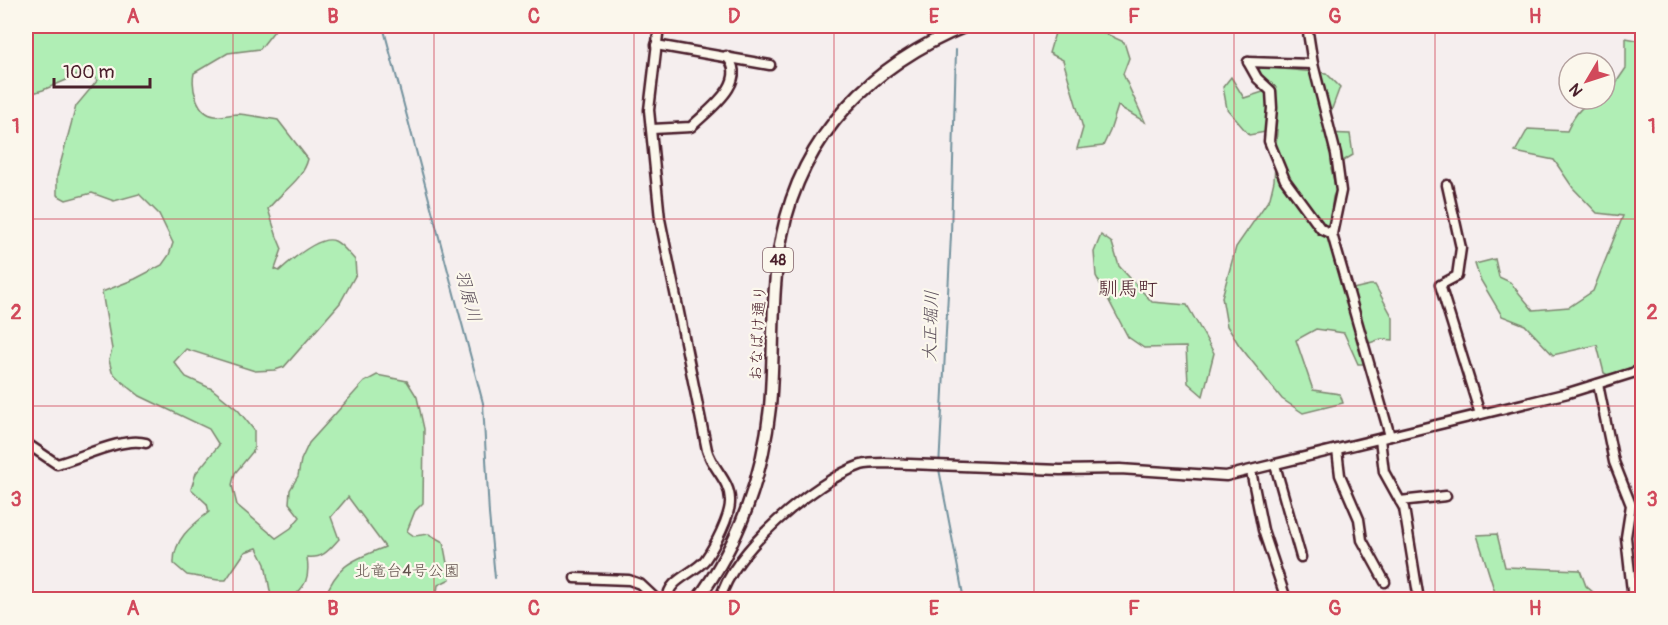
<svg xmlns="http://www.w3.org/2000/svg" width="1668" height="625" viewBox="0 0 1668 625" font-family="Pangolin,'Klee One',sans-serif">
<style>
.green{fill:#b0eeb5;stroke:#7d8670;stroke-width:1.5}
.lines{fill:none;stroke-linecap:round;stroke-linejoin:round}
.stream{stroke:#72919d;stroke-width:2}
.minor-casing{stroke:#4a1f2b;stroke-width:13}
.major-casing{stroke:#4a1f2b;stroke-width:15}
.minor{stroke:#fbf7ec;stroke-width:8}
.major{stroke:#fbf7ec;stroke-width:10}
.grid{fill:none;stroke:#d1495b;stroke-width:1.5;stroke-opacity:0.55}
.labels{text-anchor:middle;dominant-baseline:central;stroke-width:4.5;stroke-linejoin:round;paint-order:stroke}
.shield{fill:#fbf7ec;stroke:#7f6065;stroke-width:1.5}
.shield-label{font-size:15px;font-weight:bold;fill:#4a1f2b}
.street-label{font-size:16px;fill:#4a1f2b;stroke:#fbf7ec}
.park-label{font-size:16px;fill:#64534e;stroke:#fbf7ec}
.water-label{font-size:18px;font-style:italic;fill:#5b4e5a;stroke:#fbf7ec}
.quarter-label{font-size:20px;fill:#4a1f2b;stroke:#fbf7ec}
.neatline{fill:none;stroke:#d1495b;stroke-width:2}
.grid-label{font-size:20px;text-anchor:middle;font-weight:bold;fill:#d1495b}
</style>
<rect width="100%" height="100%" fill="#f5eeee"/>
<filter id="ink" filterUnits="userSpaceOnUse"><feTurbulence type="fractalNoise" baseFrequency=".0167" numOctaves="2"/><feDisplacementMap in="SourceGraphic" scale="12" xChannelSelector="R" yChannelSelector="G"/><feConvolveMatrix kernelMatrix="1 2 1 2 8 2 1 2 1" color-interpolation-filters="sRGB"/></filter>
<g filter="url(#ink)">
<!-- green -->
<g class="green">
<path d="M26 26H278L260 49 228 53 194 73C191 88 197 114 215 116 223 117 231 114 239 114 252 115 265 118 278 120L308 159C303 180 281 192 268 209L277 237 282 249 275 269 279 271C289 262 320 234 335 241 342 244 350 255 355 260L356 274 340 303 284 367 275 370 255 371 186 349 174 362 186 377 212 389 238 410 254 430V450L235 473 232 485 237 505 276 538 291 528 300 517 289 503 290 490 298 476 301 460 309 443 364 382 377 375 407 381 417 397 424 429 423 503 415 511 407 531 414 536 429 534 443 542 450 579 438 585 436 599H324C337 564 353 560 385 547L348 497 331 517 339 539C329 550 323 559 307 557 310 578 306 586 291 599H275L271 596 265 564 257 548 245 552 226 580H218L187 575 174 564C173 540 191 526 209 512L207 504 191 489 196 473 219 445 209 429 140 396 121 381 112 372 109 360 112 349 102 292 135 279 162 265 169 255 173 243 159 214 139 194 114 201 92 193 66 200 57 195V176L76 106 97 81 90 70 43 90 26 95Z"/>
<polygon points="1057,26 1102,26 1102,32 1124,42 1129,58 1123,74 1145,122 1118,106 1110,131 1103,146 1077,149 1083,128 1063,60 1049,53"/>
<path d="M1626 38 1642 41V363L1610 376 1604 373 1597 345 1553 355 1525 325 1502 316 1480 279 1475 264 1495 259 1499 277 1510 282 1533 310 1569 307 1593 291 1623 216 1597 213 1573 188 1554 160 1515 152 1528 129 1567 131C1575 113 1584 100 1605 99L1626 68Z"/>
<polygon points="1259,67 1326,73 1340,87 1323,133 1350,134 1353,155 1331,168 1336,190 1333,197 1328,235 1344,291 1370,285 1375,285 1393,318 1393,340 1381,339 1358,347 1364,364 1358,364 1344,333 1316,329 1296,340 1313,390 1340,394 1343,403 1303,413 1282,399 1239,345 1227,326 1222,297 1236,247 1270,198 1274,181 1277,130 1249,135 1227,109 1223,87 1231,77 1244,98 1263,92"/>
<polygon points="1101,235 1112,243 1119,266 1152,302 1187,305 1214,353 1203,396 1188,383 1186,347 1144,348 1128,337 1096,276 1094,252"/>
<polygon points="1497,534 1505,567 1580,570 1586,586 1601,599 1497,599 1477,535"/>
</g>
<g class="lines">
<!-- stream -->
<g class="stream">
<polyline points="383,26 483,403 489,514 495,578"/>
<polyline points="956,50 951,235 939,469 964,600"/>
</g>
<defs>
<g id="minor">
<path d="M659 26 649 110 660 219 707 450C712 468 730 481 730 500 731 516 714 547 705 560 694 574 666 580 668 600"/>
<polyline points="1307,26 1313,64 1336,154 1341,191 1332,234 1390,436"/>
<polyline points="656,45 770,65"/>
<polyline points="1248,62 1257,78 1271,91 1272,108 1269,141 1285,180 1321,229 1332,234"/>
<polyline points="1248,62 1313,64"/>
<path d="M652 129 691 127C707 111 751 81 726 56"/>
<polyline points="1447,185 1461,248 1457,276 1440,285 1480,414"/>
<polyline points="1598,384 1614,462 1631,505 1626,537 1633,600"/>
<polyline points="1380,439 1384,472 1404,508 1419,600"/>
<path d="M26 443 57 464C81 458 123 436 146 443"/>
<polyline points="1337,450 1340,475 1359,519 1362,540 1385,582"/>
<polyline points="1275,465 1301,557"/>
<polyline points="1251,471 1263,530 1285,596"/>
<polyline points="1400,501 1446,496"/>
<polyline points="575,578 629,580 640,584 657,600"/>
<path d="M720 600C731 552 815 481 861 465 868 463 876 463 884 463L1060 470 1120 469 1226 476 1568 393 1642 370"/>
</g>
<path id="major" d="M697 600C739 544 763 476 770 407 775 349 770 291 782 235 802 134 874 63 966 26"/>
</defs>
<!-- minor casing -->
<use href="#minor" class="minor-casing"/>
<!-- major casing -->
<use href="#major" class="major-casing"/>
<!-- minor -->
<use href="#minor" class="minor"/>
<!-- major -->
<use href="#major" class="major"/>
</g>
</g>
<!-- grid -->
<path class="grid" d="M233 26V600M434 26V600M634 26V600M834 26V600M1034 26V600M1234 26V600M1435 26V600M26 219H1642M26 406H1642"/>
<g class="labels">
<!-- shield labels -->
<rect class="shield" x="763" y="248" width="30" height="24" rx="4.5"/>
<g class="shield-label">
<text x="778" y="260">48</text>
</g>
<!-- street labels -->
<g class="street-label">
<text transform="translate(758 333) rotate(-87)">おなばけ通り</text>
</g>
<!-- park labels -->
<g class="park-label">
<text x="407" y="571">北竜台4号公園</text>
</g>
<!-- water labels -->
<g class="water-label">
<text transform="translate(468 296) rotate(75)">羽原川</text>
<text transform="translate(931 326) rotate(-88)">大正堀川</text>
</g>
<!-- quarter labels -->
<g class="quarter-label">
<text x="1128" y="288">馴馬町</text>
</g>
</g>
<!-- margin -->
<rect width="1668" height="625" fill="none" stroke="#fbf7ec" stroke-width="66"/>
<!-- north arrow -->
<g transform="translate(1587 81) rotate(231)"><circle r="28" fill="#fbf7ec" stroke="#b4a19f" stroke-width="1.5"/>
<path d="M0-4.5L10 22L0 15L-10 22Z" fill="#d1495b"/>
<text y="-9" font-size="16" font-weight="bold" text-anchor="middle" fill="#4a1f2b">N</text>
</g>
<!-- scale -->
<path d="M54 78v9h96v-9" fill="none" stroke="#4a1f2b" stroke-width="3"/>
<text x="63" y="78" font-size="18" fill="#4a1f2b" stroke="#fbf7ec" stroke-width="4.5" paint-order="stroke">100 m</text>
<rect x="33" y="33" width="1602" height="559" class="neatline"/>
<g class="grid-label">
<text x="133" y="23">A</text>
<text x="333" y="23">B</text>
<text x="534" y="23">C</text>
<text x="734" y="23">D</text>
<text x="934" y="23">E</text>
<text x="1134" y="23">F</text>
<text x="1335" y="23">G</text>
<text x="1535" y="23">H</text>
<text x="16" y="133">1</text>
<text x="1652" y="133">1</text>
<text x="16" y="319">2</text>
<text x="1652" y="319">2</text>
<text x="16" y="506">3</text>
<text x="1652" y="506">3</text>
<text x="133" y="615">A</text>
<text x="333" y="615">B</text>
<text x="534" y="615">C</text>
<text x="734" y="615">D</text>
<text x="934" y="615">E</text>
<text x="1134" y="615">F</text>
<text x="1335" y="615">G</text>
<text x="1535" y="615">H</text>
</g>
</svg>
